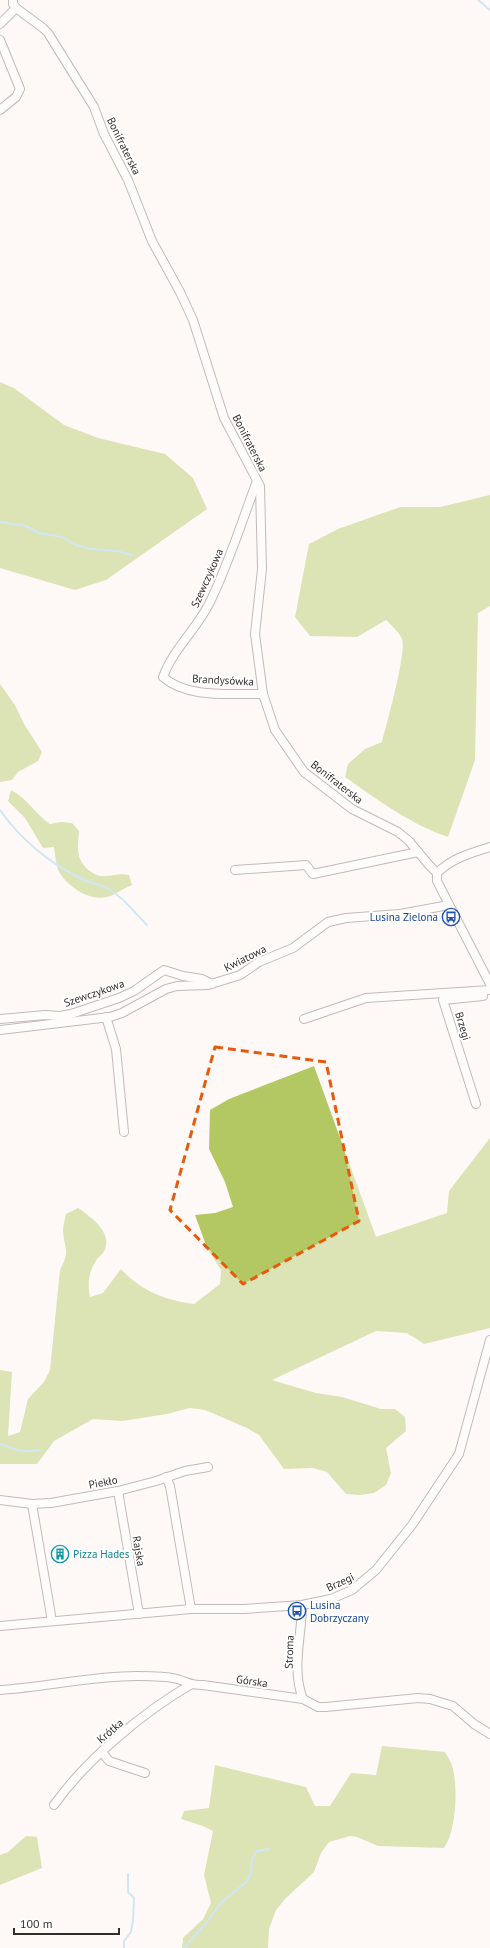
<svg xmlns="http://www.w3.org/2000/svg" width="490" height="1948" viewBox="0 0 490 1948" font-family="'PT Sans',sans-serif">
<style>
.forest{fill:#b3c863}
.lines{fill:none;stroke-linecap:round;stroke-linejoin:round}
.stream{stroke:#98cff4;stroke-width:2}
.minor-casing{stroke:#786f69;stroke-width:10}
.minor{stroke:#fff;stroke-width:8}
.marked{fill:none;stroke:#e8590c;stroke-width:3;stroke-dasharray:8 5;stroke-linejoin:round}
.labels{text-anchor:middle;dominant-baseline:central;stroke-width:4;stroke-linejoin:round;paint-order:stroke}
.street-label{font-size:11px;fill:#322e2c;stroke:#fff}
.transit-label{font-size:11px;fill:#164399;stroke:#fff;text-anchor:end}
.culture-label{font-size:11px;fill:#0d838f;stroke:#fff;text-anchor:start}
</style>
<rect width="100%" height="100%" fill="#fef9f7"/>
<!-- forest -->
<g class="forest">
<polygon points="0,382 14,388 64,425 98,438 165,454 193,478 207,509 106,580 75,590 0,568"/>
<path d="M490 495V606L478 613 475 760 448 837C410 824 378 800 345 777L348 764 365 749 382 742C386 726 407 652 402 639 400 633 391 625 386 620L357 637 310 636 295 617 309 544 338 529 400 507H440Z"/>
<polygon points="0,684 15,705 24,724 42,752 38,761 18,772 12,780 0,782"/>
<path d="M11 790C27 798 35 814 50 824L61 822 72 823 79 831C78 847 75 860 90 871 95 875 100 877 107 876 116 875 120 873 129 875L132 885C124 888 119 892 113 895 93 904 70 889 59 872 56 865 55 855 54 847L43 848 25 818 8 801Z"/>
<path d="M314 1066 376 1237 447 1213 449 1191 490 1138V1328L424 1344 407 1333 376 1331 272 1380 316 1393 342 1397 381 1409H395L405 1417 406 1431 386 1448 391 1473 386 1485 374 1493 360 1495 346 1494 327 1472 313 1468 284 1469 259 1435 247 1428 205 1410 190 1408 167 1414 122 1421 93 1419 54 1441 37 1464H0V1370L12 1372 8 1436 20 1432 28 1399 44 1382 50 1370 60 1270C71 1249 64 1250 63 1230 63 1225 65 1219 66 1214L78 1208C90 1216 112 1232 105 1249 104 1253 100 1256 97 1259 89 1271 87 1282 90 1297L103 1293 121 1269C141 1291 165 1300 194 1304L220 1284 221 1270 207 1248 195 1215 215 1213 233 1207 225 1182 209 1149 210 1110 229 1099Z"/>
<path d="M382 1746 445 1752C448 1757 452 1763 453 1769 458 1790 456 1831 444 1848L378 1846 357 1837 350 1836 329 1842 321 1853 314 1872 285 1899 276 1910 269 1929 268 1948H182L183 1938 203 1919 211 1903 204 1875 213 1831 203 1826 181 1819 184 1811 209 1808 215 1765 306 1787 315 1806H330L351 1773 376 1775Z"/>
<polygon points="26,1836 37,1837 42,1868 0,1885 0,1855 8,1852"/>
</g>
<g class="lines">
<!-- stream -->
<g class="stream">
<polyline points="478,0 490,10"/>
<polyline points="0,522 26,526 39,533 62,537 76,545 91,549 117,551 132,555"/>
<path d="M0 810C21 840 51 864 84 880 92 884 101 884 109 889 124 898 135 913 147 925"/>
<path d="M0 1444C15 1450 24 1453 40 1450"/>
<polyline points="124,1948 124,1941 131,1932 133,1920 134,1898 128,1892 128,1874"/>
<polyline points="184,1948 206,1923 222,1902 247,1881 251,1873 252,1859 257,1851 269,1849"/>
</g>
<defs>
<g id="minor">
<polyline points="13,0 13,4 16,8 43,28 48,33 94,107 104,134 128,180 152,241 180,292 193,320 224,418 260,486 262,569 255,634 263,694 275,730 304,772 352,809 398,832 409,841 429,865 437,873"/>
<polyline points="0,24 16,8"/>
<polyline points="0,40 20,89 16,97 0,110"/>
<path d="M257 481C242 521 229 563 210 602 197 629 173 649 163 677 188 699 230 693 263 694"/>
<polyline points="235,870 306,865 313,874 418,852"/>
<polyline points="437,873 437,881 490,984"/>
<path d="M437 873C452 858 471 853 490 847"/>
<polyline points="106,1017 116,1049 124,1132"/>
<polyline points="0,1019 45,1015 60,1016 71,1014 119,998 134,991 164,970 183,976 202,979 212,984"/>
<polyline points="304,1019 366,998 490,990"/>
<polyline points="0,1030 110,1017 122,1013 166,989 177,986 208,985 240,975 259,962 293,948 328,922 346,918 400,914 449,905"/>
<polyline points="476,1104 443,1000 483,996"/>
<polyline points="166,1477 170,1486 191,1609"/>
<polyline points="118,1491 139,1614"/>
<polyline points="0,1500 32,1504 51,1503 118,1491 156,1481 185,1471 208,1467"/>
<polyline points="32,1504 52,1621"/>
<path d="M302 1605C302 1635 291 1669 303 1699"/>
<polyline points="0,1626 191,1609 244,1609 302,1605 331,1599 352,1590 376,1570 412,1525 459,1454 490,1340"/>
<path d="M0 1690C46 1687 91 1676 137 1676 149 1676 166 1676 177 1679 189 1682 188 1685 203 1685L303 1699 318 1707H326L418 1698 430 1699 453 1706 474 1724 490 1734"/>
<polyline points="102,1752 109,1761 145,1773"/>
<path d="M54 1805C86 1760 142 1713 190 1685"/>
</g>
</defs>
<!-- minor casing -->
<use href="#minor" class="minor-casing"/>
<!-- minor -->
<use href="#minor" class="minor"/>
</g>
<!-- marked area -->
<path d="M0 0H490V1948H0ZM215 1047 326 1062 359 1221 243 1284 170 1210Z" fill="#fef9f7" fill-opacity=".55" fill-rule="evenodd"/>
<path class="marked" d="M215 1047 326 1062 359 1221 243 1284 170 1210Z"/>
<!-- icons -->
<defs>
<symbol id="bus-ring" viewBox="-11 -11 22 22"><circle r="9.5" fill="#fff" stroke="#1a4fb4" stroke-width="1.5"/><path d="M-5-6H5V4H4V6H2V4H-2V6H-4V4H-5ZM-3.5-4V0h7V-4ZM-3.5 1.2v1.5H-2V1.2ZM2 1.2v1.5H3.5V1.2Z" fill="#1a4fb4"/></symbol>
<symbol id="building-ring" viewBox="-11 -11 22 22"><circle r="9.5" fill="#fff" stroke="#0f9aa8" stroke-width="1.5"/><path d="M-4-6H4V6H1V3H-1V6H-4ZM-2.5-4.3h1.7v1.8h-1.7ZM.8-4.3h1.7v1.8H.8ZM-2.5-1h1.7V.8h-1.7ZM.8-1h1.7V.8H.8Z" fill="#0f9aa8"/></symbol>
</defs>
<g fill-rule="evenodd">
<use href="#bus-ring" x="441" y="907" width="20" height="20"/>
<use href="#building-ring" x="50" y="1544" width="20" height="20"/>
<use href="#bus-ring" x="287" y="1601" width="20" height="20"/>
</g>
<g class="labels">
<!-- street labels -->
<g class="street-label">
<text transform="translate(124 146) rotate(64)">Bonifraterska</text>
<text transform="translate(250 443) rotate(63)">Bonifraterska</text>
<text transform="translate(207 578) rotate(-66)">Szewczykowa</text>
<text transform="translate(223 680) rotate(3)">Brandysówka</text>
<text transform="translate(337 782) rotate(38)">Bonifraterska</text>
<text transform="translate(245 958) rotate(-27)">Kwiatowa</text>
<text transform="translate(94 993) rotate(-19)">Szewczykowa</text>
<text transform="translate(463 1026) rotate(73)">Brzegi</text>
<text transform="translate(103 1482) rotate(-11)">Piekło</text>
<text transform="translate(139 1551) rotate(80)">Rajska</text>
<text transform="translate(340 1582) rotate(-25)">Brzegi</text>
<text transform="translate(289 1652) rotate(-88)">Stroma</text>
<text transform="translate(252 1681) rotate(8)">Górska</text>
<text transform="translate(110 1731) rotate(-41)">Krótka</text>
</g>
<!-- transit labels -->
<g class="transit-label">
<text x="438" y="917">Lusina Zielona</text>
<text x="310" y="1605" text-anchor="start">Lusina<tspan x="310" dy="13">Dobrzyczany</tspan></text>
</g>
<!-- culture labels -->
<g class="culture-label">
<text x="73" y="1554">Pizza Hades</text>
</g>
</g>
<!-- scale -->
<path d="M14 1928v6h105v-6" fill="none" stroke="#322e2c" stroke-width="2"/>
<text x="20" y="1928" font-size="12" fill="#322e2c" stroke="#ffffff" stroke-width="3" paint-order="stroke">100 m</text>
</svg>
